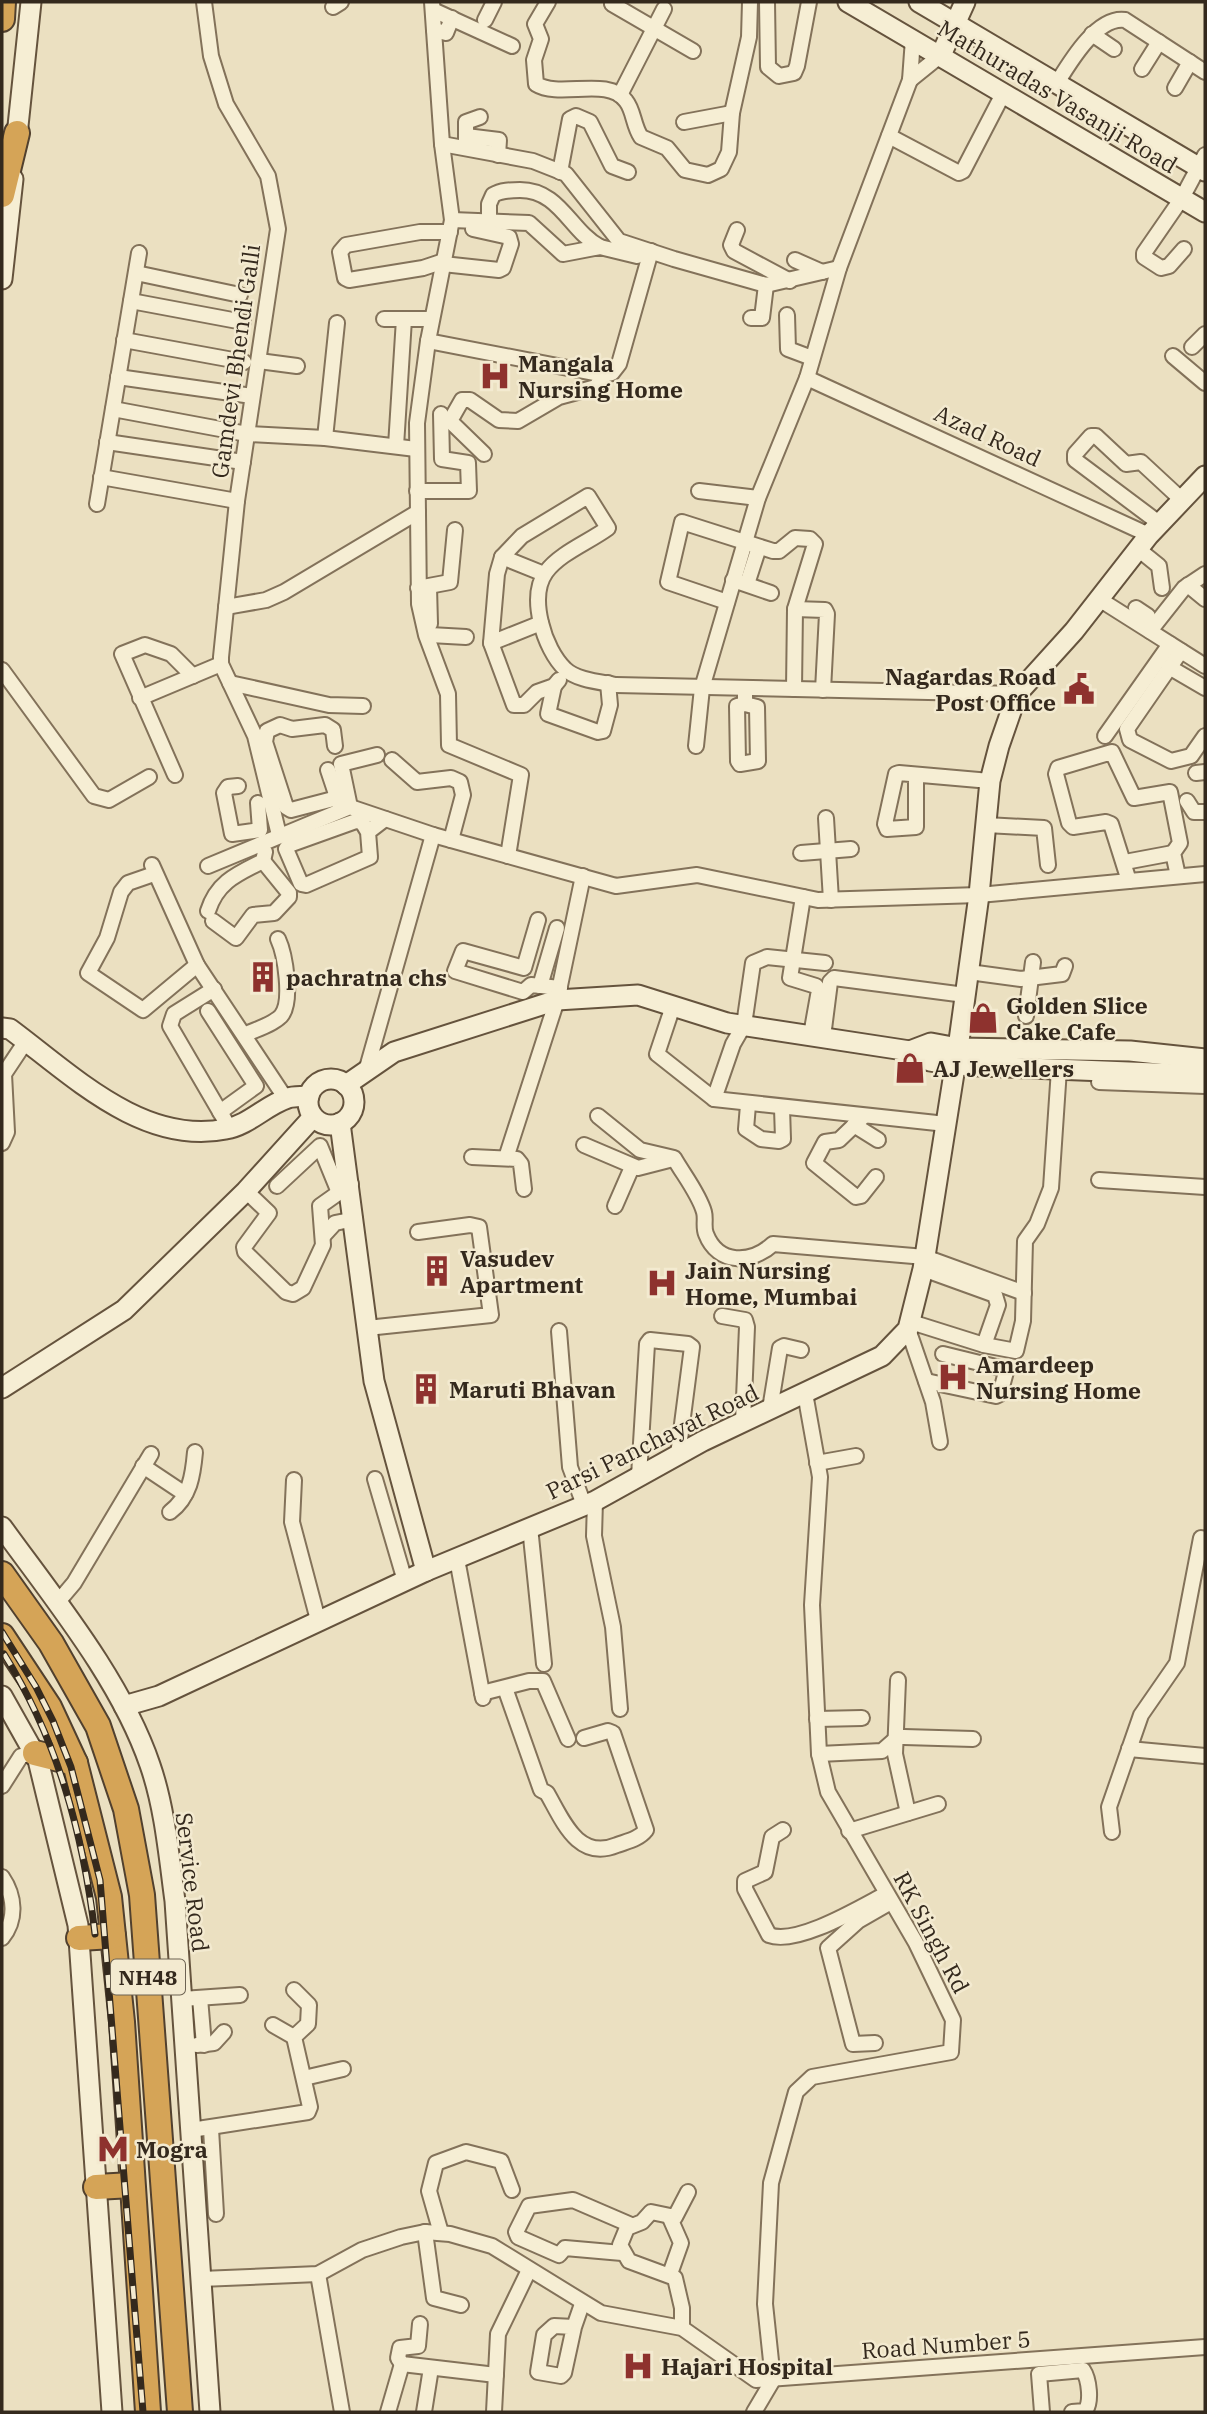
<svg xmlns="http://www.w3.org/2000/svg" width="1207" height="2414" viewBox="0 0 1207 2414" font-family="'IBM Plex Serif',serif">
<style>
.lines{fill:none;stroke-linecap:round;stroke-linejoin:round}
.street-casing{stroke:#83725a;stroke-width:18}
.secondary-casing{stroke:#65533d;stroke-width:23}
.highway-casing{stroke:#51402e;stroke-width:28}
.street{stroke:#f6eed4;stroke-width:14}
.secondary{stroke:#f6eed4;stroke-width:19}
.highway{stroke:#d5a457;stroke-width:24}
.rail-casing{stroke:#34291d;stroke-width:7}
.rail{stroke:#f3ead0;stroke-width:4.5;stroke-dasharray:13;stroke-linecap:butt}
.labels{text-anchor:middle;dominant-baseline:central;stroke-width:5;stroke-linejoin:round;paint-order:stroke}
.shield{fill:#f3ead0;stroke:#6d6353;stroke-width:2}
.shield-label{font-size:21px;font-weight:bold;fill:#34291d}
.street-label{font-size:23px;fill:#34291d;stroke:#f3ead0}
.poi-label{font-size:23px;font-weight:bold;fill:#34291d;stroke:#f3ead0;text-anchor:start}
</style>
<rect width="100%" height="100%" fill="#ebe0c1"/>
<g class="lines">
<defs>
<g id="street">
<polyline points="204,2 211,56 226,104 268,176 278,229 237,501 221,657 221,664 255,736 279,835"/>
<polyline points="432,2 442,144 452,220 428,341 604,375 612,373 619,364 651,251"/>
<path d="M548 2 535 24 541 39 534 60 536 84C560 99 608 76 626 101 634 111 633 125 641 137L667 148 685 170 708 175 721 169 729 152 732 113 749 37 750 2"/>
<polyline points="767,2 768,67 779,76 794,73 797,66 809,2"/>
<polyline points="612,4 693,51"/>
<polyline points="333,7 341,2"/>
<polyline points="433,10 512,46"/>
<polyline points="485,20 494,2"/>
<polyline points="434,30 446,33 452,18"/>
<polyline points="1092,34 1114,49"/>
<polyline points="1142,69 1159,42"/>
<polyline points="910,80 941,55"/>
<path d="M1057 83C1070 62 1097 16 1125 20L1205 72"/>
<polyline points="1175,88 1190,62"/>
<polyline points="620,95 664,9"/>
<polyline points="684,122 732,113"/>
<polyline points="466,136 499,140 498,155"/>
<polyline points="889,136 959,173 963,171 1004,92"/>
<polyline points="442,144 533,161 566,174 619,241 674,259 766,285 839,268"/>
<polyline points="466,144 466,122 480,117"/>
<polyline points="560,172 570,119 576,116 590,122 612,166 628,172"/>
<polyline points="452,220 529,223 563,254 600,247 637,256"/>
<path d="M489 223V204L493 195C501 190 511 190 520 190 560 190 570 231 600 247"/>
<polyline points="737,230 731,245 734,251 790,281"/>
<polyline points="1184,249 1169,266 1161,268 1144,257 1144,253 1182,198 1205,155"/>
<polyline points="795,260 822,272"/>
<polyline points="444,261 423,268 349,280 345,278 340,252 346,245 420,232 450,232"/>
<polyline points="443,264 499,270 503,268 511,244 509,237 473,229"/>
<polyline points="136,273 240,295"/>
<polyline points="131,301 243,322"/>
<polyline points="787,315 788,349 812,358"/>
<polyline points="751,318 762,318 766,285"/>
<polyline points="384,319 431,319"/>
<polyline points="124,340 244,362"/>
<polyline points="428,341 417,423 419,604 426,635 448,694 449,745 521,775 508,856"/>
<polyline points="1192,347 1205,334"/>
<polyline points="1173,356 1205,383"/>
<polyline points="259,361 297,366"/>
<polyline points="118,377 252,396"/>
<polyline points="807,378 1149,535"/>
<polyline points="113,409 247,434 325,438 337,323"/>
<polyline points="325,438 416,449"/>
<polyline points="107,442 243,462"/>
<polyline points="396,446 404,319"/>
<polyline points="484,454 450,421 462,400 470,400 499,420 518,421 559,397 596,387 604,375"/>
<polyline points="101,477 237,501"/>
<polyline points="417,491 469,491 468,463 442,459 441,414"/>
<polyline points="699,491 758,498"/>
<polyline points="97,504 139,253"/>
<polyline points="1159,523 1075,460 1075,454 1091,436 1096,436 1126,464 1141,462 1182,500"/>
<polyline points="1138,549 1159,566 1162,588"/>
<polyline points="502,557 497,574 491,643 541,623"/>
<path d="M544 574 502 557 522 536 588 496 608 528C589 542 560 553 546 572 528 597 544 649 565 669 576 680 601 682 616 685L1017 694"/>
<polyline points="733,580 771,593"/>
<polyline points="747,584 759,547"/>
<polyline points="1188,585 1205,599"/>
<polyline points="429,587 430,624"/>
<polyline points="418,588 450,582 455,530"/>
<polyline points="1099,599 1205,666"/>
<polyline points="727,602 668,582 682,522 773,551 779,551 795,538 810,539 815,544 795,609 794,689"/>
<polyline points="226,607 266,600 284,592 418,512"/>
<polyline points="1136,608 1148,616"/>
<polyline points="795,609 825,610 827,614 823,690"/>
<polyline points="1150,631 1184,588 1205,574"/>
<polyline points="430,635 466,637"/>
<polyline points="491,643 514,705 524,705 537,692 554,686 559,680"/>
<polyline points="1181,651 1127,729 1130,740 1171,761 1191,756 1205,736"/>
<polyline points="1169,667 1205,688"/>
<polyline points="2,670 94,796 109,800 149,777"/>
<polyline points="230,683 329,705 363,706"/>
<polyline points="554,686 548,714 598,732 603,731 610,705 608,683"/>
<polyline points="745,688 745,704 737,706 738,761 740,764 758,761 757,707 745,704"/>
<polyline points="140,698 221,664"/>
<polyline points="1105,736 1170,644"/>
<polyline points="335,746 333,730 325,725 292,729 280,725 267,731 265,742 286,807 291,810 337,798"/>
<polyline points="696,746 702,688 758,498 807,378 839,268 910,80 913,39"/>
<polyline points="392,760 417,782 451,778 460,782 463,795 451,840"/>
<polyline points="328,770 340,806"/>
<polyline points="1196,773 1205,772"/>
<polyline points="175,775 122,654 145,645 171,654 193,676"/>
<polyline points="916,775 916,827 887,829 885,824 896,774 899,773 990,781"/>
<polyline points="238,786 228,787 224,793 232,834 260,830 258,803"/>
<polyline points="1187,801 1194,812 1205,812"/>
<polyline points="350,807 341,764 377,755"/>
<polyline points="826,818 831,900"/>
<polyline points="986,825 1044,828 1048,865"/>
<polyline points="368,832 370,857 306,885 301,884 286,849 289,845 356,821 362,822 368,832 385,819"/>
<polyline points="801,853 851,849"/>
<polyline points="1125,862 1173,853"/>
<polyline points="152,865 197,965 286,1099"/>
<polyline points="208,866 350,807 433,835"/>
<polyline points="154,874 128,883 121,892 107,938 88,973 143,1010 197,965"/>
<polyline points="1129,881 1111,824 1106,822 1073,827 1069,823 1056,774 1058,768 1112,752 1134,798 1170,792 1180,843 1173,853 1178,876"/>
<polyline points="803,897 790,978 816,986 819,990 811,1035"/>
<path d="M208 911C217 882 237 874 263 861L265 852"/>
<polyline points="538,920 524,968 463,951 455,971 523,992 531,985 560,988"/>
<polyline points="213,921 236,938 253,915 274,913 289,897 289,893 263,861"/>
<polyline points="825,963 767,957 753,963 744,1025 733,1044 714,1099 946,1124"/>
<polyline points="969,972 1021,979 1062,974 1065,966"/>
<polyline points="540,986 557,928"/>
<polyline points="214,989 174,1014 170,1026 230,1129"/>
<polyline points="673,1006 657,1054 714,1099"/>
<polyline points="208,1011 256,1086 220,1112"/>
<polyline points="1026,1016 1033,962"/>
<path d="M246 1034C257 1029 272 1025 281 1016 293 1002 285 954 278 939"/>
<polyline points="823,1037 830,982 834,978 965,995"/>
<polyline points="367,1068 433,835 616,886 697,875 818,900 979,895 1205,874"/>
<polyline points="1099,1082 1205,1086"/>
<polyline points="748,1105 746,1129 761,1139 779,1141 783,1139 782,1108"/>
<path d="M598 1116 640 1150 674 1158C683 1174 699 1194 704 1212 706 1219 703 1227 706 1234 718 1265 751 1264 773 1244L925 1257 1024 1293"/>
<polyline points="864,1116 839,1140 825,1142 814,1163 856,1197 861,1196 876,1177"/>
<polyline points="854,1125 878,1140"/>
<polyline points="2,1143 7,1132 4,1074 26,1041"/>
<polyline points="584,1145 638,1168 673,1159"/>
<polyline points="472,1157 517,1159 521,1164 524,1189"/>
<polyline points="506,1158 557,1000 583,876"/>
<polyline points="1099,1180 1205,1187"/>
<polyline points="277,1186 320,1146 338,1190"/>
<polyline points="246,1191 269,1213 244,1247 245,1252 286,1292 293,1294 303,1288 323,1245 320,1206 351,1184"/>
<polyline points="615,1206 632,1167"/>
<polyline points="324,1235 335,1223 355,1219"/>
<polyline points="722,1316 745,1320 747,1327 743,1422"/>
<polyline points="911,1322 984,1345 998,1305 995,1295 923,1269"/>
<polyline points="367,1328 491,1315 479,1227 470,1225 418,1232"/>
<polyline points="908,1329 933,1402 940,1442"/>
<polyline points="559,1331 570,1467 584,1505"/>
<polyline points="984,1345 1016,1351 1023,1321 1025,1241 1037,1224 1051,1188 1059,1069"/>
<polyline points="926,1381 996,1396 1000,1394 1006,1372 1004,1369 943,1354"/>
<polyline points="770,1409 780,1348 784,1346 801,1350"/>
<polyline points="817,1463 856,1456"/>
<polyline points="143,1466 185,1494"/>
<polyline points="639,1476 647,1344 650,1340 688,1344 692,1347 678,1455"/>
<polyline points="375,1479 405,1581"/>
<polyline points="294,1480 292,1522 318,1620"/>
<polyline points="595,1501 594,1536 613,1627 620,1709"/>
<path d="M170 1512C190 1497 193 1475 195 1452"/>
<polyline points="530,1527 544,1664"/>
<polyline points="457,1559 483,1698"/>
<polyline points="57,1603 74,1583 151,1454"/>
<polyline points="898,1680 895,1754 908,1813"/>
<path d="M505 1688 541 1790 547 1793C563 1821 578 1861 617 1845 628 1841 639 1839 646 1830L613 1733 608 1731 584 1738"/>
<polyline points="482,1693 529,1681 543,1681 568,1739"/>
<polyline points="817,1719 862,1718"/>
<polyline points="1129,1749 1205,1756"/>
<polyline points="819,1754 882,1751 898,1737 904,1737 973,1739"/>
<polyline points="2,1786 21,1756 35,1753"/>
<path d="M783 1830 772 1837 765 1872 745 1881V1889L769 1935C797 1946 861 1907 886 1894"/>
<polyline points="849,1831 938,1804"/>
<polyline points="1112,1832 1109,1807 1141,1715 1177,1663 1201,1538 1205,1539"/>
<path d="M2 1877C15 1896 17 1920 2 1938"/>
<polyline points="200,1998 204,2045"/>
<polyline points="182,1999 240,1995"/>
<polyline points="273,2025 294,2037"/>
<polyline points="875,2043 853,2044 828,1948 858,1921 891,1902"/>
<polyline points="197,2045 214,2043 224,2032"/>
<polyline points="304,2078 343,2069"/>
<polyline points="211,2129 216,2214"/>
<polyline points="191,2130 308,2112 310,2107 294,2037 308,2024 309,2005 294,1990"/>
<polyline points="425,2232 434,2298 461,2305"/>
<polyline points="441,2233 429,2191 436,2163 466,2152 501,2161 512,2190"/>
<polyline points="622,2253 565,2248 559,2255 518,2237 516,2232 529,2206 573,2200 631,2225"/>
<polyline points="318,2274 342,2412"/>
<polyline points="670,2274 681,2243 670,2218"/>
<polyline points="201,2279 318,2274 362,2250 401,2237 425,2232 450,2234 492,2246 601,2313 682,2328 756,2380 1205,2347"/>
<polyline points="420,2324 418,2346 400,2348 398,2358 402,2364 496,2375"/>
<polyline points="574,2327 564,2373 561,2376 538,2372 544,2335 554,2326 574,2327 582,2304"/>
<polyline points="682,2328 682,2308 675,2278 629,2261 620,2245 627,2228 642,2222 651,2212 675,2217 688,2192"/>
<polyline points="388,2412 402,2364"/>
<polyline points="424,2412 431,2368"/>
<polyline points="494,2412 498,2334 529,2270"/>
<polyline points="754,2412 773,2380 765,2304 771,2183 796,2092 812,2077 951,2052 953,2020 916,1943 828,1792 819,1754 812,1605 820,1477 805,1393"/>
<path d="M1042 2412 1039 2374 1083 2370C1089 2379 1092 2402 1085 2411L1072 2412"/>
</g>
<g id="secondary">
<polyline points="848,2 1205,212"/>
<polyline points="919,2 1205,171"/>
<polyline points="941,55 965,2"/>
<polyline points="16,145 31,2"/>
<polyline points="2,279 13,179"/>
<path d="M2 1028 10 1029C72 1075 143 1146 226 1129 249 1125 266 1105 288 1098 294 1096 302 1097 309 1096"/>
<polyline points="910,1051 931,1043 958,1048 1130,1051 1205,1059"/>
<circle cx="331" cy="1102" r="23"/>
<polyline points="346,1085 394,1052 557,1000 638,995 727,1023 910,1051 930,1061 955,1065 1205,1075"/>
<polyline points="340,1123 374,1381 426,1571"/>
<polyline points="2,1388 124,1310 246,1191 313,1117"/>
<path d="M2 1527C54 1599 121 1680 150 1765 165 1808 169 1857 175 1901L210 2412"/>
<polyline points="2,1696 38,1760 78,1925 112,2412"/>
<polyline points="124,1706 159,1696 426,1571 595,1501 703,1441 882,1356 908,1329 923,1269 958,1048 979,895 990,781 999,746 1017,694 1074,631 1149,535 1205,476"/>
</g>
<g id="highway">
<polyline points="2,19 3,2"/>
<polyline points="2,195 17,133"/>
<polyline points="2,1574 51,1643 98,1726 126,1809 142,1895 180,2412"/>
<polyline points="2,1636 49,1707 75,1763 109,1897 122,2022 148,2412"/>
<polyline points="35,1753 75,1763"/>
<polyline points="79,1938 113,1936"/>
<polyline points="96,2187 132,2185"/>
</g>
</defs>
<!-- street casing -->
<use href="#street" class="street-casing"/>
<!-- secondary casing -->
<use href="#secondary" class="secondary-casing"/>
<!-- highway casing -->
<use href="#highway" class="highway-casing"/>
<!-- street -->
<use href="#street" class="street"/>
<!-- secondary -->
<use href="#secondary" class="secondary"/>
<!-- highway -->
<use href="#highway" class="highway"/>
<defs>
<g id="rail">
<polyline points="2,1632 36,1687 53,1721 71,1767 100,1880 143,2412"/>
<path d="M4 1654C58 1741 83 1833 95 1934"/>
</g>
</defs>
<!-- rail casing -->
<use href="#rail" class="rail-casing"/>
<!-- rail -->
<use href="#rail" class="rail"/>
</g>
<!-- icons -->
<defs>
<symbol id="hospital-bare" viewBox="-9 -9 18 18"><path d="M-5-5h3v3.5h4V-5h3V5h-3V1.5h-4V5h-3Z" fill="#8e322e" stroke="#f3ead0" stroke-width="2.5" paint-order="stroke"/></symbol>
<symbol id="civic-bare" viewBox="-9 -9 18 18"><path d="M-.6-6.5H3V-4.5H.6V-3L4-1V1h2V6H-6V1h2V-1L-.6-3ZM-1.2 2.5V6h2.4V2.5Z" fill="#8e322e" stroke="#f3ead0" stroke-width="2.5" paint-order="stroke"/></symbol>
<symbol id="building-bare" viewBox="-9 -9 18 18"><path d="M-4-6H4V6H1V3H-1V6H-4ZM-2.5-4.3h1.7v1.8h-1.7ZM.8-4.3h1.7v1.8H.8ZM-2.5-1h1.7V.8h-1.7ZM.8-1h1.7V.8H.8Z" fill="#8e322e" stroke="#f3ead0" stroke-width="2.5" paint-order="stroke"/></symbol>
<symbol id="shop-bare" viewBox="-9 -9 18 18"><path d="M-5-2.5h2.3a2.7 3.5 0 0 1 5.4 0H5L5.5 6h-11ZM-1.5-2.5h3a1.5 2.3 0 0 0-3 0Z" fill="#8e322e" stroke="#f3ead0" stroke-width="2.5" paint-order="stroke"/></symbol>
<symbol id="metro-bare" viewBox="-9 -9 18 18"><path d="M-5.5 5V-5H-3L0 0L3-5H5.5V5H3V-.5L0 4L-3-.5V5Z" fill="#8e322e" stroke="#f3ead0" stroke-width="2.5" paint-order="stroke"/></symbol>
</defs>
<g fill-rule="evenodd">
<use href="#hospital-bare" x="473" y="354" width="44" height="44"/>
<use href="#civic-bare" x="1057" y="667" width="44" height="44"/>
<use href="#building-bare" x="241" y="955" width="44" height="44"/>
<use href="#shop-bare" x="961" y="996" width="44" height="44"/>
<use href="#shop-bare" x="888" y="1046" width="44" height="44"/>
<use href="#building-bare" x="415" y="1249" width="44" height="44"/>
<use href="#hospital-bare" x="640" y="1261" width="44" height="44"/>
<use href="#hospital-bare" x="931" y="1355" width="44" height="44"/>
<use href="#building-bare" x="404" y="1367" width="44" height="44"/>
<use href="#metro-bare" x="91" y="2127" width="44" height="44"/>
<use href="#hospital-bare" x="616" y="2344" width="44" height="44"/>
</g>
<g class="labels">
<!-- shield labels -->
<rect class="shield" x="111" y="1959.5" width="74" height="35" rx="5"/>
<g class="shield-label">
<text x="148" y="1977">NH48</text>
</g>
<!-- street labels -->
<g class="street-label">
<text transform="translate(1058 96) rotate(31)">Mathuradas Vasanji Road</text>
<text transform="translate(235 361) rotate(-82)">Gamdevi Bhendi Galli</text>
<text transform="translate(988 435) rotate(25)">Azad Road</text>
<text transform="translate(652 1441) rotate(-26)">Parsi Panchayat Road</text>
<text transform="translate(193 1882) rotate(83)">Service Road</text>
<text transform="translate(932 1932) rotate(62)">RK Singh Rd</text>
<text transform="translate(946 2344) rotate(-4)">Road Number 5</text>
</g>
<!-- poi labels -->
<g class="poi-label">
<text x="518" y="363">Mangala<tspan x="518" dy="26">Nursing Home</tspan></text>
<text x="1056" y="676" text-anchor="end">Nagardas Road<tspan x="1056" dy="26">Post Office</tspan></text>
<text x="286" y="977">pachratna chs</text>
<text x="1006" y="1005">Golden Slice<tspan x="1006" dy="26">Cake Cafe</tspan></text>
<text x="933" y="1068">AJ Jewellers</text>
<text x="460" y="1258">Vasudev<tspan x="460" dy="26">Apartment</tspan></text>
<text x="685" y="1270">Jain Nursing<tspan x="685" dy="26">Home, Mumbai</tspan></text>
<text x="976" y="1364">Amardeep<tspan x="976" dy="26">Nursing Home</tspan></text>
<text x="449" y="1389">Maruti Bhavan</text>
<text x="136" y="2149">Mogra</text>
<text x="661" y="2366">Hajari Hospital</text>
</g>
</g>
<!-- border -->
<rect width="1207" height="2414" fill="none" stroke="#34291d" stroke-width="7"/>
</svg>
